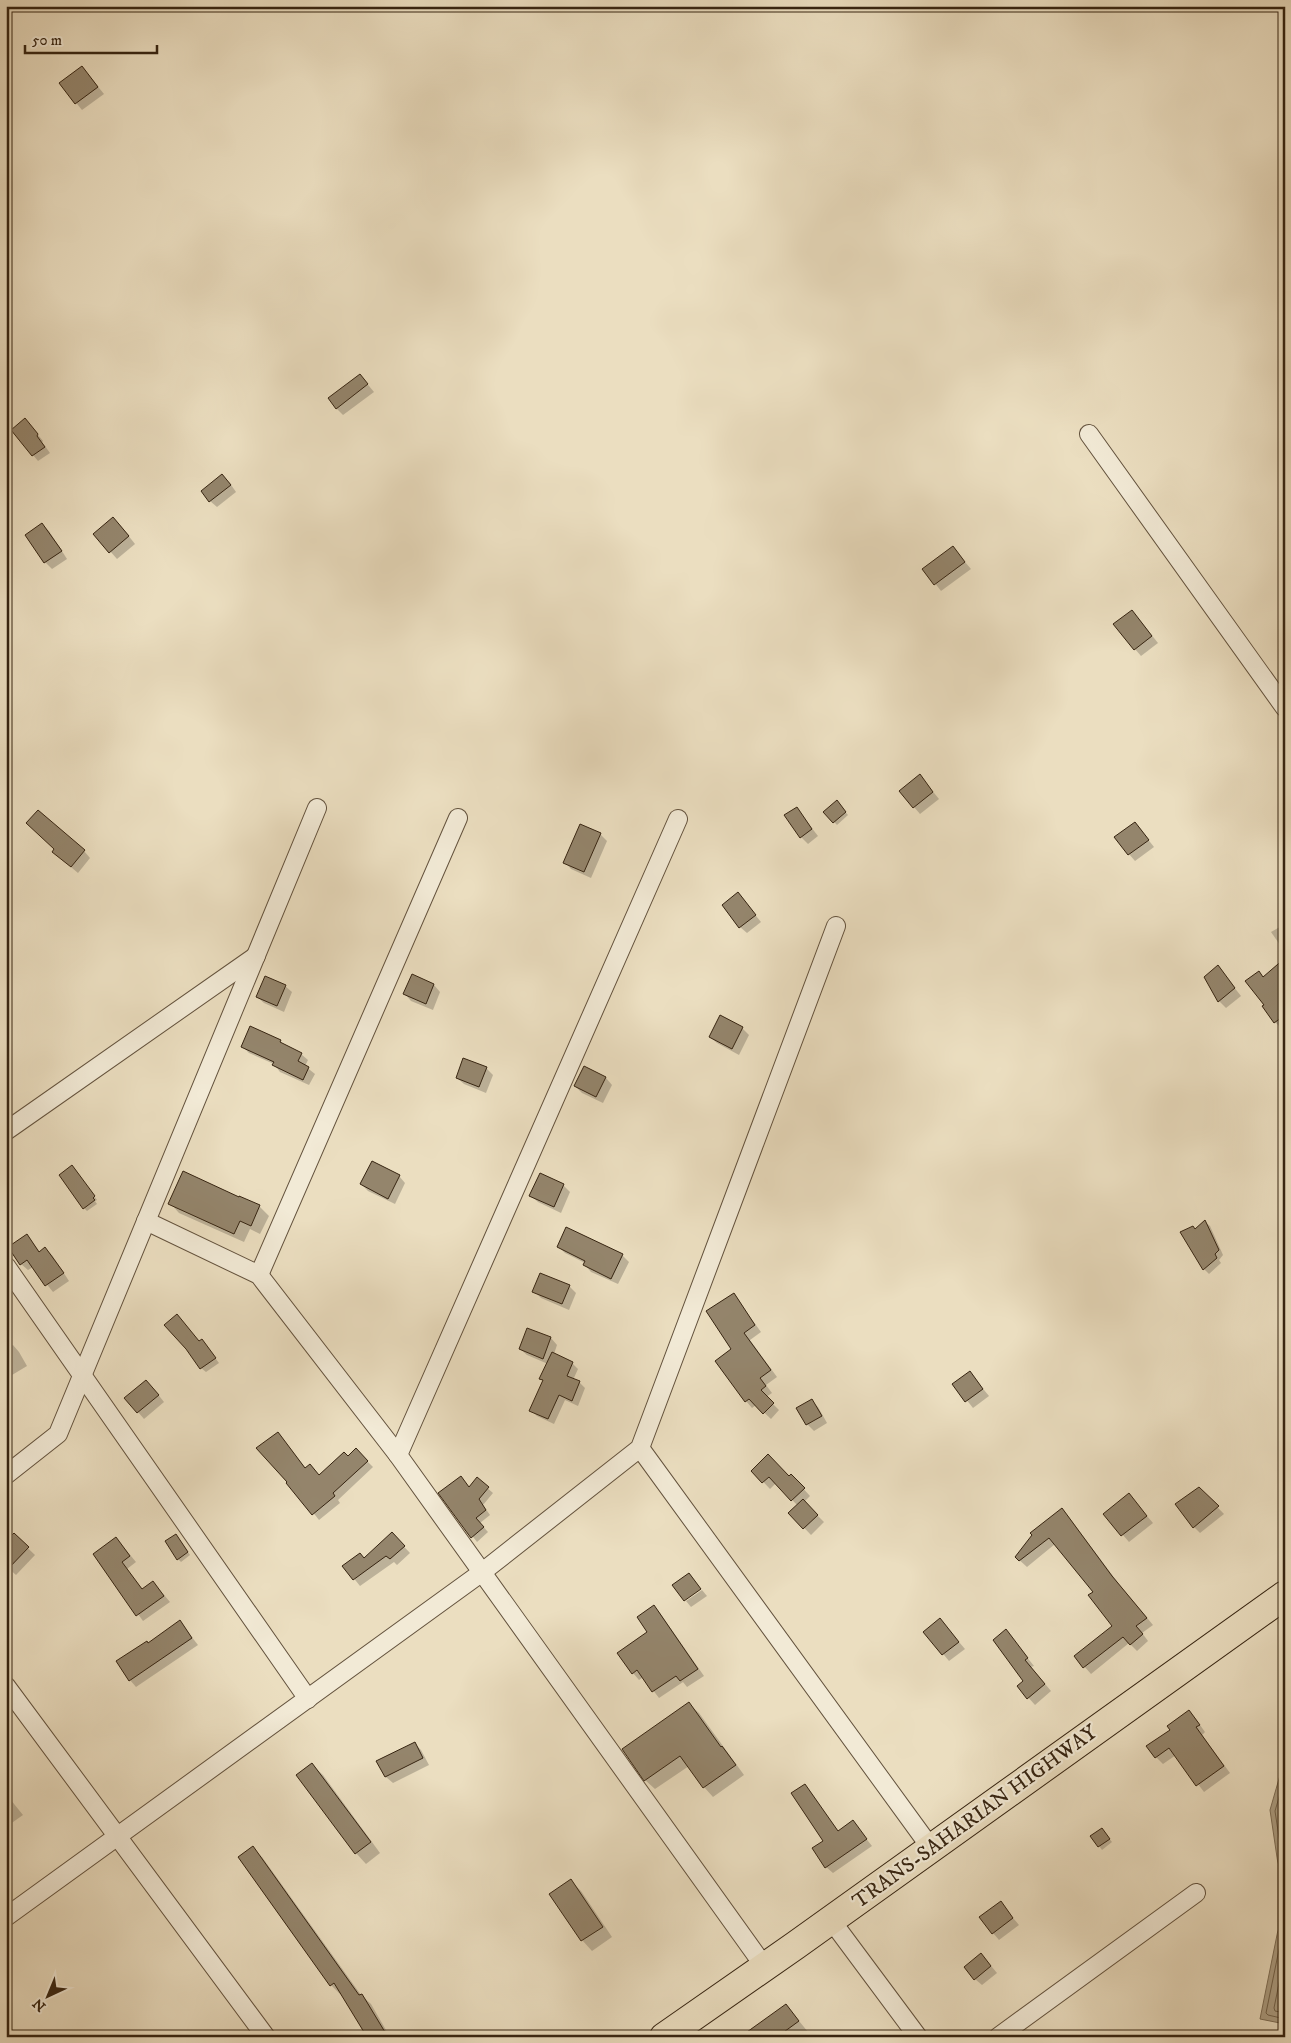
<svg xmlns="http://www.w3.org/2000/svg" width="1291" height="2043" viewBox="0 0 1291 2043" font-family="'IM FELL DW Pica',serif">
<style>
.water{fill:#ad9f84;stroke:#7d6e56}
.shadow{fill:#0003}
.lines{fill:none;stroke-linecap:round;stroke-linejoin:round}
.shore{stroke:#72624a;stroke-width:1}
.building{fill:#94856c;stroke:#362411}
.minor-casing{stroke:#63523d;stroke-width:20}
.trunk-casing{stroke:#362411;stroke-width:30}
.minor{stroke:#f2ead6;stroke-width:18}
.trunk{stroke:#ebdec0;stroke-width:28}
.labels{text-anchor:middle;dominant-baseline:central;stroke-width:4.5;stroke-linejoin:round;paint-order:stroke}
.street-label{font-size:21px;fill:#362411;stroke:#f2ead6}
</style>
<rect width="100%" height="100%" fill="#ebdec0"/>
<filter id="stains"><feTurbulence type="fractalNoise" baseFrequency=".004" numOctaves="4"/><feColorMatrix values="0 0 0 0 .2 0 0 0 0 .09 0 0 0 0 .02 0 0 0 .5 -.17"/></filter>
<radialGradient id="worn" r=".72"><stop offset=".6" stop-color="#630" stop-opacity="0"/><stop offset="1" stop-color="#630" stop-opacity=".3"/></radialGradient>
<!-- water -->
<polygon class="water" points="1285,1758 1285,2024 1260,2019 1278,1930 1278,1864 1270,1810"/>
<!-- shadow -->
<g class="shadow">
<polygon points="82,67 104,94 82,110 60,83"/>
<polygon points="360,375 374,392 343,415 336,408"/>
<polygon points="30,425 43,441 42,442 50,453 38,461 33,455"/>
<polygon points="229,482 236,492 217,507 210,501"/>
<polygon points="42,525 49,531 67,559 52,569 45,562"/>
<polygon points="120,525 135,544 117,559 95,534"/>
<polygon points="953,548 971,569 941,591 924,569"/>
<polygon points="1138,618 1158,643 1141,656 1135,649"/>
<polygon points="926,783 939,799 920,814 914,807"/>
<polygon points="837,802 848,815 837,825 825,812"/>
<polygon points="796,808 818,836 808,844 801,837"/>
<polygon points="1135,823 1154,847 1135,861 1129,854"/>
<polygon points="580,825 600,834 607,841 591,878 571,869 565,862"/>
<polygon points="84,851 90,858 78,873 53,852"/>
<polygon points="744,901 761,922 747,933 740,927"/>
<polygon points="1285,924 1285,952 1271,932"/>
<polygon points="1285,960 1285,1025 1281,1028 1275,1022 1265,1005 1264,978"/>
<polygon points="1218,967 1241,996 1226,1008 1219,1001 1205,978"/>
<polygon points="412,976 434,985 440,992 433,1010 411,1001 405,994"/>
<polygon points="285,986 292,992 284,1012 264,1003 257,997"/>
<polygon points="742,1028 749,1035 739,1055 717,1043 710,1037"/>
<polygon points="280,1041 285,1046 301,1054 308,1060 305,1066 315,1074 309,1085 280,1072 274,1064 249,1053 242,1046"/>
<polygon points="584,1067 606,1078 612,1085 603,1103 582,1093 575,1086"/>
<polygon points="486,1068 493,1075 486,1093 464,1084 457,1078"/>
<polygon points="75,1169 97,1200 95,1201 97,1204 87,1211 84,1208"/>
<polygon points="399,1176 405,1183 395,1204 368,1191 361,1184"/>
<polygon points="563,1185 570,1192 561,1213 538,1202 531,1196"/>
<polygon points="170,1203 259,1206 269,1216 260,1234 250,1229 244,1242 179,1213"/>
<polygon points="1205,1222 1210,1226 1223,1255 1219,1260 1221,1263 1209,1274 1204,1269 1196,1231"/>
<polygon points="27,1235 40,1252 45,1249 52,1255 69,1281 53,1292 33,1267 28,1270 21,1264"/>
<polygon points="558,1246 622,1255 629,1262 618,1284 591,1272 585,1265 585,1263 565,1253"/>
<polygon points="569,1286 576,1293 569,1310 541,1298 534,1291"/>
<polygon points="734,1295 761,1332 750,1340 777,1377 766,1385 772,1393 766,1397 779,1410 771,1419 756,1405 752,1408 746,1401 733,1349"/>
<polygon points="528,1330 551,1338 557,1345 554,1354 572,1363 578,1369 573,1380 579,1382 585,1388 578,1406 565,1400 554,1424 537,1416 531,1410 544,1381 541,1378 548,1364 527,1355 520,1349"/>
<polygon points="202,1340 219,1363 206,1372 201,1368 200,1342"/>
<polygon points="13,1345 19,1352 27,1366 7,1378 9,1380 6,1382 6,1350"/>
<polygon points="970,1373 989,1396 973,1408 954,1384"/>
<polygon points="153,1388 164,1402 144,1419 138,1412"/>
<polygon points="811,1401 818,1407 827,1423 814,1431 807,1424 798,1408"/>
<polygon points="278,1434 306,1469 319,1477 356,1450 373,1467 338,1500 340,1503 319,1520 289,1482"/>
<polygon points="753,1471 789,1477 791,1475 810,1496 804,1502 824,1522 811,1535 790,1513 798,1506 776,1483 770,1489"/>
<polygon points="461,1478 469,1487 477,1479 493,1493 483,1505 490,1515 480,1523 488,1532 477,1542 440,1493"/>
<polygon points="1199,1488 1224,1514 1200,1533 1194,1527"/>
<polygon points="1129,1495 1153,1523 1129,1542 1105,1514"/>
<polygon points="1068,1516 1119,1584 1153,1625 1142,1633 1148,1641 1137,1651 1129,1643 1091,1674 1075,1656 1114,1626 1094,1592 1055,1544 1027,1567 1016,1557"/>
<polygon points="392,1534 410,1553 397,1565 394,1562 360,1586 344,1566 365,1559"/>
<polygon points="14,1535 35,1555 16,1575 6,1566"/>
<polygon points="116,1538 136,1562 127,1569 143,1590 153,1582 170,1602 143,1621 95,1554"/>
<polygon points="179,1539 190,1555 181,1562 178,1559"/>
<polygon points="702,1590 707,1596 691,1607 686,1601"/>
<polygon points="654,1606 660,1613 704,1676 687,1687 683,1682 659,1698 643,1677 639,1680 633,1673 649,1633"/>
<polygon points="940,1620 965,1649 949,1661 925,1632"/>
<polygon points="180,1622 198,1645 136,1687 130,1680"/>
<polygon points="1006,1631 1034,1666 1031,1667 1051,1691 1035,1705 1018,1686 1025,1681"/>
<polygon points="689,1704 699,1713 744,1775 713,1797 704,1787 689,1766 655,1789 645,1780"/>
<polygon points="1195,1718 1205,1732 1202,1735 1230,1773 1204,1792 1176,1755 1163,1764 1156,1757"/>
<polygon points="414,1743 421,1750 429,1765 393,1783 386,1777 378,1762"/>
<polygon points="312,1765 323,1775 380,1853 366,1864 356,1853 298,1776"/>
<polygon points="804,1785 839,1832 853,1822 872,1846 833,1873 826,1867 825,1841"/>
<polygon points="6,1794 23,1815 6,1827"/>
<polygon points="1104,1832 1112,1842 1102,1850 1092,1836"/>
<polygon points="252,1848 262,1857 361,1995 371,2004 390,2037 367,2037 341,1993 340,1994 331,1985"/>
<polygon points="571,1881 581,1891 612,1937 592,1951 582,1940 551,1894"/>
<polygon points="1000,1903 1019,1925 999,1940 993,1933"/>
<polygon points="987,1961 997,1973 982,1985 975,1979"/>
<polygon points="786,2005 808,2032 801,2037 742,2037"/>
</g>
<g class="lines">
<!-- shore -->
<g class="shore">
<polyline points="1285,1777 1275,1811 1283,1864 1283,1930 1266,2013 1268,2015 1285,2019"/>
<polyline points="1285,1954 1274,2008 1275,2011 1285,2013"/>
</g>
</g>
<!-- building -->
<g class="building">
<polygon points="82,66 98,87 75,104 59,83"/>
<polygon points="360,374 368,384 336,409 328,398"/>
<polygon points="25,418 38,434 37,436 45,447 32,456 11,430"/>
<polygon points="222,474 231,485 209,502 201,491"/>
<polygon points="113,517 129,536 109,553 93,534"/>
<polygon points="42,523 62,551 44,563 25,535"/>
<polygon points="953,546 965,562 934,585 922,569"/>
<polygon points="1132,610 1152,636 1134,650 1113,624"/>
<polygon points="920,774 933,792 913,808 899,791"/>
<polygon points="837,800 846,812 833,823 823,812"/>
<polygon points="797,807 812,829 800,838 784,815"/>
<polygon points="38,810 85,850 71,867 52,852 54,849 26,823"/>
<polygon points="1135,822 1149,840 1128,855 1114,837"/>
<polygon points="580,824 601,833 584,872 563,863"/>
<polygon points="738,892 756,915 739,928 722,905"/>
<polygon points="1285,958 1285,1015 1274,1023 1262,1006 1264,1005 1245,981 1259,971 1263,977"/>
<polygon points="1218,965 1235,988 1218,1002 1204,977"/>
<polygon points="412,974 434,984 426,1004 403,994"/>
<polygon points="265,976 286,985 277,1006 256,997"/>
<polygon points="720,1015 743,1027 732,1049 709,1037"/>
<polygon points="250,1026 281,1040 280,1042 302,1053 298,1061 309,1067 303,1080 272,1065 274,1062 241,1047"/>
<polygon points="463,1058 487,1067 479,1087 456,1078"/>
<polygon points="584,1066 606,1077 596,1097 574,1086"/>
<polygon points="372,1161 400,1175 388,1199 360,1184"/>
<polygon points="72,1165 95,1196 93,1198 95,1200 83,1209 59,1175"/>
<polygon points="183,1171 239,1197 239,1196 260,1205 251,1226 240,1221 234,1234 168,1204"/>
<polygon points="540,1173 564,1184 554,1207 529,1196"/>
<polygon points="1205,1220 1219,1250 1215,1254 1217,1258 1203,1270 1180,1232 1193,1226 1195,1229"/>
<polygon points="566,1227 623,1254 611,1279 583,1265 585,1261 557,1247"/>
<polygon points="27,1234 39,1252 45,1247 64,1273 45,1286 27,1260 20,1265 8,1247"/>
<polygon points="540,1273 570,1285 562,1304 532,1292"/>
<polygon points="734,1293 755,1325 744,1333 771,1370 760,1378 766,1386 761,1390 774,1403 763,1414 749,1399 745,1402 715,1361 731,1349 706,1311"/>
<polygon points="177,1314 199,1341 202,1339 216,1358 200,1369 186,1349 164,1325"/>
<polygon points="527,1328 551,1337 543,1359 519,1349"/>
<polygon points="552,1352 573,1362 567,1376 580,1381 572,1401 559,1395 548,1419 529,1411 543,1380 539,1379"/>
<polygon points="970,1371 983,1389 965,1402 952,1384"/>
<polygon points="146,1380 159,1395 137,1413 124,1398"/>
<polygon points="812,1399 822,1416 806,1425 796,1408"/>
<polygon points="278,1432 305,1468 310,1464 319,1475 344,1452 348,1456 356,1448 368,1461 333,1493 335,1496 312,1515 286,1483 287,1482 256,1448"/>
<polygon points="768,1454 789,1476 791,1474 805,1488 791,1501 769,1477 762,1483 751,1471"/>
<polygon points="461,1476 469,1487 477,1477 489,1487 479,1499 486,1510 476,1518 484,1527 471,1538 438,1493"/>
<polygon points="1199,1487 1219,1506 1193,1528 1175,1504"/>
<polygon points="1129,1493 1147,1516 1121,1536 1103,1514"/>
<polygon points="803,1499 818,1515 803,1529 788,1513"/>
<polygon points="1062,1508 1112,1576 1147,1618 1136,1626 1143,1634 1130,1645 1123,1637 1083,1668 1074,1656 1112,1626 1088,1595 1093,1592 1049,1538 1019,1561 1015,1557 1032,1535 1030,1533"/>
<polygon points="392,1532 405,1546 390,1559 386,1556 353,1580 342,1566 360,1553 364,1558"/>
<polygon points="14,1533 29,1547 6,1571 6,1541"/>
<polygon points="176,1534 188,1552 177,1560 165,1541"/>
<polygon points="116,1537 130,1556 122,1562 142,1589 153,1581 164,1596 136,1616 93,1554"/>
<polygon points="689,1573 701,1589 684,1601 672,1585"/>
<polygon points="654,1605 698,1669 680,1681 676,1676 652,1692 637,1670 632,1674 617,1653 647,1632 637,1617"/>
<polygon points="940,1618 959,1642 942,1655 923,1632"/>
<polygon points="180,1620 192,1638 129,1681 116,1661 147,1641 148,1643"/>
<polygon points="1006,1629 1028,1658 1025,1660 1045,1684 1027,1699 1017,1686 1023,1681 993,1640"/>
<polygon points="689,1702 721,1747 722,1746 736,1765 703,1788 680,1756 644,1781 622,1749"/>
<polygon points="1189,1710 1200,1725 1196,1727 1224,1766 1196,1786 1169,1748 1155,1758 1146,1746 1170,1730 1167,1726"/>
<polygon points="415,1742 423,1758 385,1777 376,1761"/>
<polygon points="312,1763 371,1842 355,1854 296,1775"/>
<polygon points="805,1784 838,1831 853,1820 867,1839 825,1868 812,1848 823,1841 791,1793"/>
<polygon points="1102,1828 1110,1839 1098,1847 1090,1836"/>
<polygon points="253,1846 359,1995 362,1994 388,2037 367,2037 334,1983 330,1986 238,1857"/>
<polygon points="571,1879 603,1927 581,1941 549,1894"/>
<polygon points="1001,1901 1013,1918 992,1934 979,1917"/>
<polygon points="981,1953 991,1966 974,1980 964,1967"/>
<polygon points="786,2004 799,2021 777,2037 740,2037"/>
</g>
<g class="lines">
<defs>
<g id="minor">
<polyline points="1089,434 1285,708"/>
<polyline points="678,819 398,1455 764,1966"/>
<polyline points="6,1131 256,956"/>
<polyline points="146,1221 259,1275 398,1455"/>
<polyline points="6,1266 308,1699"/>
<polyline points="259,1275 458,818"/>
<polyline points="640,1448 931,1848"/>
<polyline points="6,1475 58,1434 317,808"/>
<polyline points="6,1686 266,2037"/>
<polyline points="6,1917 481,1573 640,1448 836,926"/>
<polyline points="831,1920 918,2037"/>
<polyline points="998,2037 1196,1893"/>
</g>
<polyline id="trunk" points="664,2037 796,1945 1285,1595"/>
</defs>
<!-- minor casing -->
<use href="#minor" class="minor-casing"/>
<!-- trunk casing -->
<use href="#trunk" class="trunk-casing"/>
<!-- minor -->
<use href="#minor" class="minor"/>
<!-- trunk -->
<use href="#trunk" class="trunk"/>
</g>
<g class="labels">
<!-- street labels -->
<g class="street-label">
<text transform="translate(975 1817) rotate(-36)">TRANS-SAHARIAN HIGHWAY</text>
</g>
</g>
<!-- margin -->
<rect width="1291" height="2043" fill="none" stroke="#ebdec0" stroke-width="25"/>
<rect x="8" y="8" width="1276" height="2028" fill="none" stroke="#362411" stroke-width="2.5"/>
<rect x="12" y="12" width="1266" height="2018" fill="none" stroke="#362411"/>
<!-- north arrow -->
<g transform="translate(48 1996) rotate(224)" stroke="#f2ead6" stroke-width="4" paint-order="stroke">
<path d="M0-4L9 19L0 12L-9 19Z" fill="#362411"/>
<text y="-8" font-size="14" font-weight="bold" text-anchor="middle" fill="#362411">N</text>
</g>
<!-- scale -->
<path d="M25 45v8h132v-8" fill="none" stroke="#362411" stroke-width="2.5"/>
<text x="32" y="45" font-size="15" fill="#362411" stroke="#f2ead6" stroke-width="4" paint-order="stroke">50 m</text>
<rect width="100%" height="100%" filter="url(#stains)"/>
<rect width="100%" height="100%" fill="url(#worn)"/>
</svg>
